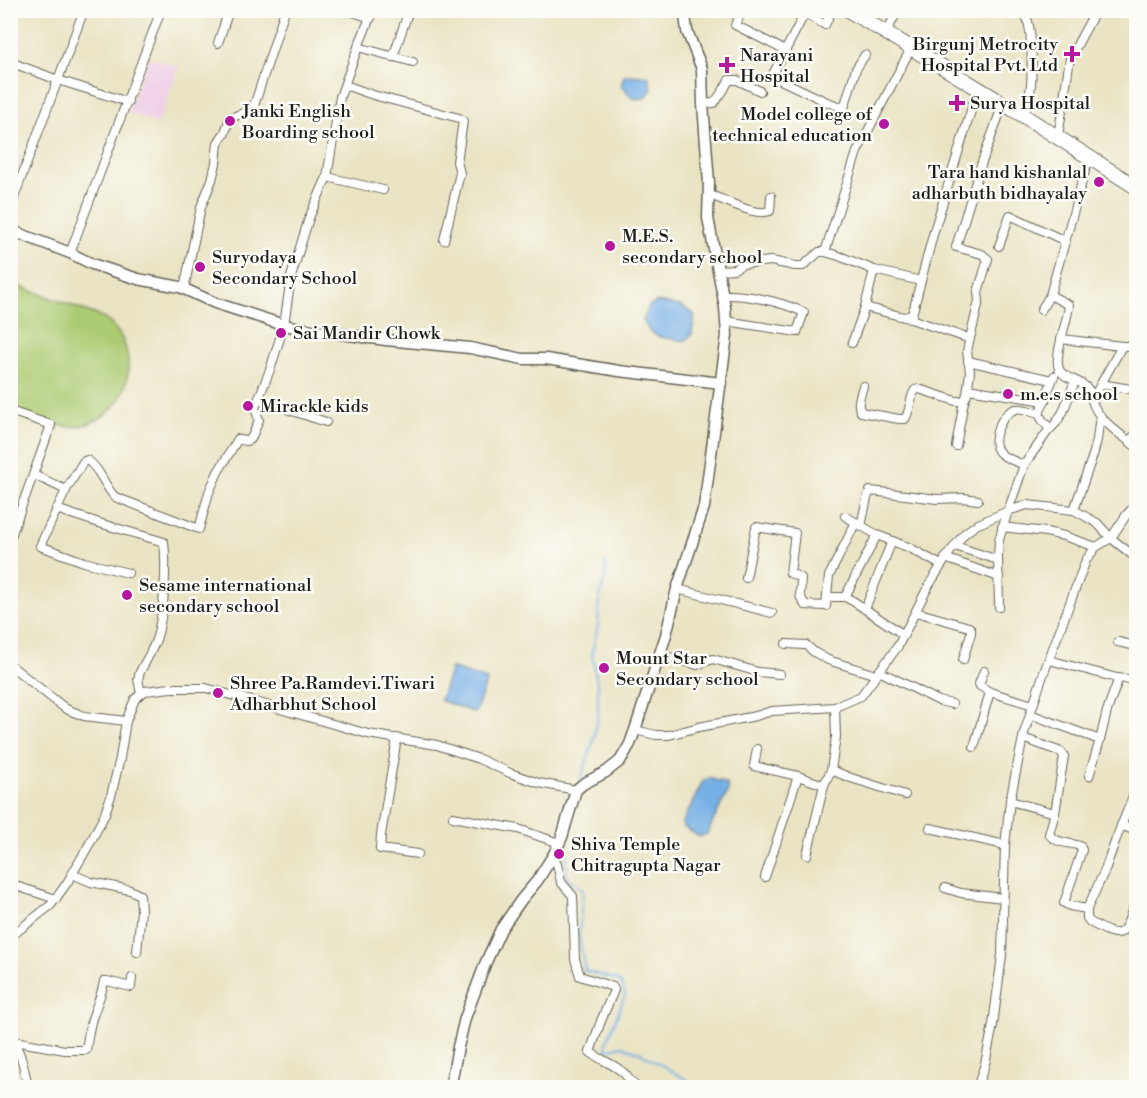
<svg xmlns="http://www.w3.org/2000/svg" width="1147" height="1098" viewBox="0 0 1147 1098" font-family="'Libre Bodoni',serif">
<style>
.built{fill:#efd0e7}
.green{fill:#acca71;stroke:#647346;stroke-width:1.5}
.water{fill:#74afe5;stroke:#486680;stroke-width:1.5}
.lines{fill:none;stroke-linecap:round;stroke-linejoin:round}
.stream{stroke:#74afe5;stroke-width:2}
.minor-casing{stroke:#646257;stroke-width:10}
.tertiary-casing{stroke:#646257;stroke-width:13}
.primary-casing{stroke:#646257;stroke-width:16}
.minor{stroke:#fff;stroke-width:8}
.tertiary{stroke:#fff;stroke-width:10}
.primary{stroke:#fff;stroke-width:14}
.poi-dot{fill:#b5179e;stroke:#fdfcf7;stroke-width:2}
.labels{text-anchor:middle;dominant-baseline:central;stroke-width:5;stroke-linejoin:round;paint-order:stroke}
.poi-label{font-size:18px;fill:#1c1c1c;stroke:#fdfcf7;text-anchor:start}
</style>
<rect width="100%" height="100%" fill="#fdfcf7"/>
<filter id="ink" filterUnits="userSpaceOnUse"><feTurbulence type="fractalNoise" baseFrequency=".0167" numOctaves="2"/><feDisplacementMap in="SourceGraphic" scale="12" xChannelSelector="R" yChannelSelector="G"/><feConvolveMatrix kernelMatrix="1 2 1 2 8 2 1 2 1" color-interpolation-filters="sRGB"/></filter>
<filter id="wash" filterUnits="userSpaceOnUse"><feTurbulence type="fractalNoise" baseFrequency=".008" numOctaves="4" result="noise"/><feDisplacementMap in="SourceGraphic" scale="24" xChannelSelector="R" yChannelSelector="G"/><feGaussianBlur stdDeviation="1.35" result="paint"/><feColorMatrix in="noise" values="0 0 0 0 0 0 0 0 0 0 0 0 0 0 0 0 0 1.4 0 .05"/><feComposite in="paint" operator="in"/></filter>
<g filter="url(#wash)">
<rect width="100%" height="100%" fill="#eae4c4"/>
<!-- built -->
<polygon class="built" points="149,57 179,67 158,124 128,112"/>
<!-- green -->
<path class="green" d="M10 283 102 317C109 322 117 328 121 337 140 373 120 420 78 426 55 429 31 416 11 409Z"/>
<!-- water -->
<g class="water">
<polygon points="624,75 648,76 652,89 645,98 635,99 627,93 626,89 621,87"/>
<path d="M657 302 681 306 694 314C696 322 692 326 692 334L685 341 660 337 650 332 643 321 649 306Z"/>
<polygon points="451,668 487,680 475,713 440,700"/>
<polygon points="709,778 727,784 728,791 707,834 699,837 685,828 682,824 703,781"/>
</g>
<g class="lines">
<!-- stream -->
<g class="stream">
<polyline points="581,778 592,746 598,717 598,688 592,653 598,626 599,600 605,577 606,562"/>
<polyline points="573,819 570,834 566,841 567,878 583,889 579,936 585,971 617,980 621,983 625,995 607,1042 606,1050 622,1046 639,1052 701,1088"/>
</g>
</g>
</g>
<g filter="url(#ink)">
<g class="lines">
<defs>
<g id="minor">
<polyline points="347,10 371,18"/>
<polyline points="674,10 685,15"/>
<polyline points="743,10 735,25 786,51"/>
<path d="M1019 10C1024 12 1024 11 1026 16 1033 31 1033 81 1029 98 1028 104 1026 110 1024 116"/>
<polyline points="803,12 825,25 832,10"/>
<polyline points="805,13 772,76 827,102 844,108 856,69 865,55"/>
<polyline points="10,19 14,10"/>
<polyline points="886,33 898,10"/>
<polyline points="218,43 229,10"/>
<polyline points="358,47 413,62"/>
<polyline points="911,48 857,152 825,252 839,256 874,270 921,281"/>
<polyline points="393,57 409,10"/>
<polyline points="10,62 58,80 128,102"/>
<polyline points="345,85 373,95 459,118 463,121 457,162 460,173 444,240"/>
<polyline points="703,104 714,103 723,91 729,80 737,80 760,91"/>
<polyline points="1058,137 1070,58 1096,10"/>
<path d="M1089 157 1050 295 1069 305C1068 321 1052 359 1060 371 1066 379 1078 380 1085 386 1088 388 1089 391 1091 393 1091 417 1120 433 1136 447"/>
<polyline points="327,177 383,190"/>
<path d="M708 195C727 199 753 217 770 211L771 196"/>
<polyline points="10,208 84,10"/>
<polyline points="999,246 1010,215 1065,241"/>
<polyline points="70,253 161,10"/>
<polyline points="718,270 734,269 743,264 771,261 795,266 803,266 819,252 825,252"/>
<polyline points="184,289 201,207 212,180 216,163 218,143 223,135 224,135 230,118 246,112 254,106 285,10"/>
<path d="M723 295C749 294 780 302 804 312L797 332 726 321"/>
<polyline points="865,307 904,317 912,315 934,231 978,88"/>
<polyline points="1041,310 1050,295"/>
<polyline points="905,317 970,339"/>
<polyline points="1061,339 1122,346 1136,346"/>
<polyline points="852,343 865,307 874,270"/>
<polyline points="968,361 1052,380"/>
<polyline points="1101,384 1136,390"/>
<path d="M863 386C861 394 856 404 861 412L899 419H905C911 410 909 399 915 390L919 389 956 401H964L967 394 970 372 967 351 979 301 978 292 988 259 982 254 956 247 981 165 1003 104"/>
<polyline points="968,389 1045,401"/>
<polyline points="259,400 326,422"/>
<polyline points="1092,400 1122,346"/>
<polyline points="10,411 51,425 10,539"/>
<polyline points="1050,429 1043,421 1039,414 1054,376"/>
<polyline points="1129,441 1136,434"/>
<polyline points="956,446 964,401"/>
<path d="M1024 465C1016 461 1005 459 999 452 989 440 1002 412 1016 409 1023 407 1032 412 1039 414"/>
<polyline points="34,475 66,490 40,546 84,562 128,573"/>
<path d="M66 490 83 462 87 460C100 468 104 486 115 497L199 529 209 492 218 472 238 439 246 441 251 439 259 420 255 408 271 367 284 325 291 277 309 218 327 177 340 97 358 47 373 10"/>
<path d="M56 509 99 523 164 542C167 568 164 608 158 633 155 647 146 660 140 672L138 679 141 694"/>
<polyline points="1074,510 1094,452 1097,440 1100,415"/>
<polyline points="845,516 877,535 910,548 941,565"/>
<polyline points="861,526 867,498 870,491 889,493 937,499 963,498 978,500"/>
<polyline points="1002,527 1046,532 1064,536 1096,547"/>
<polyline points="955,546 998,560"/>
<polyline points="945,558 999,577"/>
<polyline points="746,578 756,527 795,533 790,573 801,578 800,596 805,605 826,606 829,576 856,522"/>
<polyline points="677,589 772,613"/>
<polyline points="827,597 845,597 853,601 904,635"/>
<polyline points="845,597 877,535"/>
<polyline points="999,607 998,556 999,540 1008,511 1024,465 1048,431 1056,423 1063,412 1075,381"/>
<polyline points="865,609 892,541"/>
<polyline points="916,612 969,627 971,629 971,633 963,660"/>
<polyline points="1118,642 1136,646"/>
<polyline points="786,644 806,645 814,652 828,660 876,675"/>
<polyline points="659,654 697,665 713,659 758,672 780,674"/>
<polyline points="1049,660 1117,678 1136,680"/>
<polyline points="10,665 66,709 84,716 126,721"/>
<polyline points="879,671 939,701 952,704"/>
<polyline points="984,671 979,684 980,686 990,692"/>
<polyline points="1030,714 1100,740 1107,711 1117,683 1117,678"/>
<polyline points="635,730 656,735 669,735 699,727 756,716 772,711 835,707 861,696 898,646 929,585 950,552 965,533 976,525 1008,511 1027,505 1074,510 1097,523 1111,538 1136,558"/>
<polyline points="397,738 381,835 380,849 418,854"/>
<polyline points="1023,738 1061,752 1064,756 1055,813"/>
<polyline points="974,747 990,692 1033,705"/>
<polyline points="757,749 754,766 798,776 824,785"/>
<polyline points="831,770 851,778 905,795"/>
<polyline points="1089,776 1100,740"/>
<path d="M1010 801 1055 813 1049 834C1056 844 1069 842 1080 846L1082 850 1064 903 1070 906 1087 909V918L1090 922C1126 943 1123 934 1136 900"/>
<polyline points="453,817 518,829 559,843"/>
<polyline points="1121,825 1136,831"/>
<polyline points="930,828 1005,845"/>
<polyline points="807,855 824,785 831,770 836,737 835,707"/>
<path d="M552 857 557 864 561 882 573 896 575 959 580 976 613 987 614 990 601 1021 590 1052C599 1059 611 1063 620 1070 628 1075 630 1084 639 1088"/>
<polyline points="72,874 91,882 130,890 140,895 141,911 137,952"/>
<polyline points="765,877 798,776"/>
<polyline points="10,884 56,899"/>
<polyline points="945,888 961,893 1003,898"/>
<polyline points="1087,909 1105,870 1116,839 1136,789"/>
<polyline points="10,937 51,905 67,883 90,843 104,816 111,796 120,758 126,721 135,699 145,691 171,688 206,688 368,734 437,745 479,759 510,773 539,783 576,790"/>
<path d="M11 1037C21 1051 25 1071 28 1088"/>
<path d="M14 1041 65 1050H86C88 1038 89 1025 94 1013 98 1001 102 994 104 981H107L131 987 132 978"/>
<polyline points="977,1088 985,1064 993,1025 1002,955 1005,845 1010,801 1024,733 1043,675 1086,560 1096,547 1111,538 1127,514 1136,505"/>
</g>
<g id="tertiary">
<polyline points="10,230 70,253 92,264 138,279 180,287 215,303 284,325 311,330 386,340 470,348 523,359 546,359 619,371 721,383"/>
<polyline points="450,1088 458,1047 465,1018 486,962 501,929 521,900 537,881 554,854 562,837 576,790 583,784 606,772 620,761 630,744 635,730 666,635 677,589 704,507 727,335 725,307 708,218 709,183 703,104 702,69 687,31 685,15 687,10"/>
</g>
<polyline id="primary" points="848,10 1024,116 1136,187"/>
</defs>
<!-- minor casing -->
<use href="#minor" class="minor-casing"/>
<!-- tertiary casing -->
<use href="#tertiary" class="tertiary-casing"/>
<!-- primary casing -->
<use href="#primary" class="primary-casing"/>
<!-- minor -->
<use href="#minor" class="minor"/>
<!-- tertiary -->
<use href="#tertiary" class="tertiary"/>
<!-- primary -->
<use href="#primary" class="primary"/>
</g>
</g>
<!-- markers -->
<g class="poi-dot">
<path d="M1069 45h6v6h6v6h-6v6h-6v-6h-6v-6h6z"/>
<path d="M724 56h6v6h6v6h-6v6h-6v-6h-6v-6h6z"/>
<path d="M954 94h6v6h6v6h-6v6h-6v-6h-6v-6h6z"/>
<circle cx="230" cy="121" r="6"/>
<circle cx="884" cy="124" r="6"/>
<circle cx="1099" cy="182" r="6"/>
<circle cx="610" cy="246" r="6"/>
<circle cx="200" cy="267" r="6"/>
<circle cx="281" cy="333" r="6"/>
<circle cx="1008" cy="394" r="6"/>
<circle cx="248" cy="406" r="6"/>
<circle cx="127" cy="595" r="6"/>
<circle cx="604" cy="668" r="6"/>
<circle cx="218" cy="693" r="6"/>
<circle cx="559" cy="854" r="6"/>
</g>
<g class="labels">
<!-- poi labels -->
<g class="poi-label">
<text x="1058" y="44" text-anchor="end">Birgunj Metrocity<tspan x="1058" dy="21">Hospital Pvt. Ltd</tspan></text>
<text x="740" y="55">Narayani<tspan x="740" dy="21">Hospital</tspan></text>
<text x="970" y="103">Surya Hospital</text>
<text x="242" y="111">Janki English<tspan x="242" dy="21">Boarding school</tspan></text>
<text x="872" y="114" text-anchor="end">Model college of<tspan x="872" dy="21">technical education</tspan></text>
<text x="1087" y="172" text-anchor="end">Tara hand kishanlal<tspan x="1087" dy="21">adharbuth bidhayalay</tspan></text>
<text x="622" y="236">M.E.S.<tspan x="622" dy="21">secondary school</tspan></text>
<text x="212" y="257">Suryodaya<tspan x="212" dy="21">Secondary School</tspan></text>
<text x="293" y="333">Sai Mandir Chowk</text>
<text x="1020" y="394">m.e.s school</text>
<text x="260" y="406">Mirackle kids</text>
<text x="139" y="585">Sesame international<tspan x="139" dy="21">secondary school</tspan></text>
<text x="616" y="658">Mount Star<tspan x="616" dy="21">Secondary school</tspan></text>
<text x="230" y="683">Shree Pa.Ramdevi.Tiwari<tspan x="230" dy="21">Adharbhut School</tspan></text>
<text x="571" y="844">Shiva Temple<tspan x="571" dy="21">Chitragupta Nagar</tspan></text>
</g>
</g>
<!-- margin -->
<rect width="1147" height="1098" fill="none" stroke="#fdfcf7" stroke-width="36"/>
</svg>
